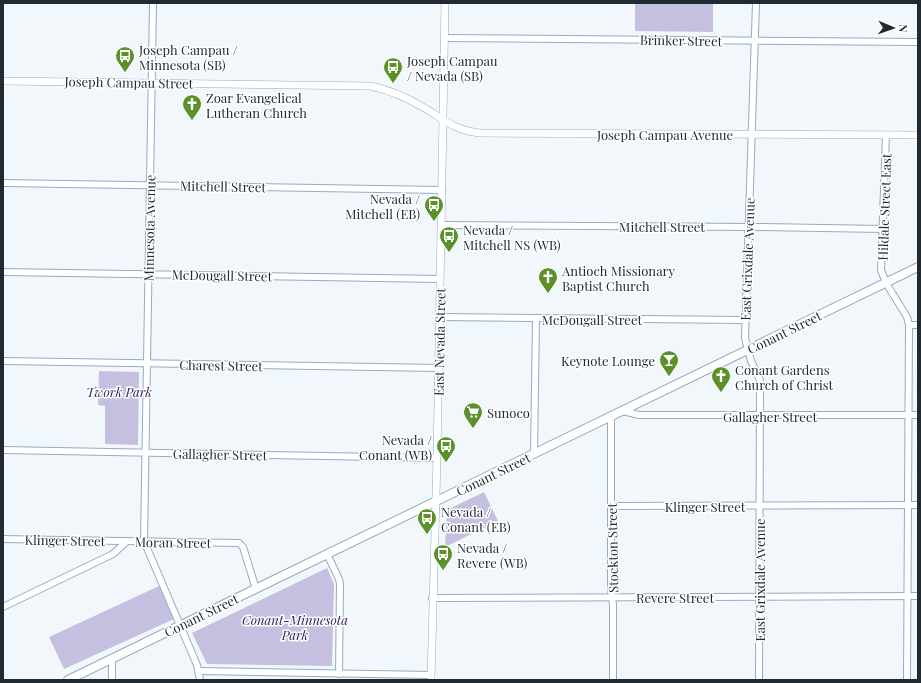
<svg xmlns="http://www.w3.org/2000/svg" width="921" height="683" viewBox="0 0 921 683" font-family="'Playfair Display',serif">
<style>
.green{fill:#c5c0e0}
.lines{fill:none;stroke-linecap:round;stroke-linejoin:round}
.minor-casing{stroke:#93acc4;stroke-width:8}
.tertiary-casing{stroke:#93acc4;stroke-width:8}
.secondary-casing{stroke:#93acc4;stroke-width:10}
.minor{stroke:#fff;stroke-width:6}
.tertiary{stroke:#fff;stroke-width:7}
.secondary{stroke:#fff;stroke-width:8}
.labels{text-anchor:middle;dominant-baseline:central;stroke-width:3;stroke-linejoin:round;paint-order:stroke}
.street-label{font-size:13px;fill:#202a33;stroke:#fff}
.poi-label{font-size:13px;fill:#202a33;stroke:#fff;text-anchor:start}
.park-label{font-size:13px;font-style:italic;fill:#33225c;stroke:#fff}
</style>
<rect width="100%" height="100%" fill="#f2f7fc"/>
<!-- green -->
<g class="green">
<polygon points="635,3 713,3 713,32 635,31"/>
<polygon points="99,371 139,372 138,445 105,444 105,406 98,405"/>
<polygon points="484,492 498,521 445,547 447,510"/>
<polygon points="327,568 334,584 332,666 207,664 192,633"/>
<polygon points="159,586 174,619 64,669 49,637"/>
</g>
<g class="lines">
<defs>
<g id="minor">
<polyline points="153,3 144,541 197,665 200,680"/>
<polyline points="756,3 745,338 751,361 760,380 759,680"/>
<polyline points="445,38 918,42"/>
<polyline points="886,135 881,270 886,283 907,317 909,325 907,680"/>
<polyline points="3,183 442,190"/>
<polyline points="441,225 756,227 884,229"/>
<polyline points="3,272 440,279"/>
<polyline points="440,317 745,320"/>
<polyline points="909,325 918,325"/>
<polyline points="3,361 439,368"/>
<polyline points="623,411 639,415 918,415"/>
<polyline points="611,416 611,590 613,604 613,680"/>
<polyline points="3,450 437,458"/>
<polyline points="534,454 536,318"/>
<polyline points="611,506 918,505"/>
<polyline points="3,539 239,543 243,547 256,589"/>
<polyline points="327,554 339,579 340,584 339,674"/>
<polyline points="432,598 918,596"/>
<polyline points="3,607 113,554 127,541"/>
<polyline points="199,671 431,675"/>
<polyline points="112,680 112,658"/>
</g>
<g id="tertiary">
<path d="M3 81 371 86C388 90 406 97 421 106 443 118 452 130 480 133L918 135"/>
<polyline points="431,680 437,458 445,3"/>
</g>
<polyline id="secondary" points="68,680 918,267"/>
</defs>
<!-- minor casing -->
<use href="#minor" class="minor-casing"/>
<!-- tertiary casing -->
<use href="#tertiary" class="tertiary-casing"/>
<!-- secondary casing -->
<use href="#secondary" class="secondary-casing"/>
<!-- minor -->
<use href="#minor" class="minor"/>
<!-- tertiary -->
<use href="#tertiary" class="tertiary"/>
<!-- secondary -->
<use href="#secondary" class="secondary"/>
</g>
<!-- icons -->
<defs>
<symbol id="bus-pin" viewBox="-11 -11 22 30"><path d="M0 17L-7.5 6A9.5 9.5 0 1 1 7.5 6Z" fill="#5c9029" stroke="#fff"/><path d="M-5-6H5V4H4V6H2V4H-2V6H-4V4H-5ZM-3.5-4V0h7V-4ZM-3.5 1.2v1.5H-2V1.2ZM2 1.2v1.5H3.5V1.2Z" fill="#fff"/></symbol>
<symbol id="church-pin" viewBox="-11 -11 22 30"><path d="M0 17L-7.5 6A9.5 9.5 0 1 1 7.5 6Z" fill="#5c9029" stroke="#fff"/><path d="M-1.2-6h2.4v3.5h3.3v2.4h-3.3V6h-2.4V-.1h-3.3v-2.4h3.3Z" fill="#fff"/></symbol>
<symbol id="bar-pin" viewBox="-11 -11 22 30"><path d="M0 17L-7.5 6A9.5 9.5 0 1 1 7.5 6Z" fill="#5c9029" stroke="#fff"/><path d="M-6-5H6L.8 .8V4.5H3.5V6h-7V4.5H-.8V.8Z" fill="#fff"/></symbol>
<symbol id="supermarket-pin" viewBox="-11 -11 22 30"><path d="M0 17L-7.5 6A9.5 9.5 0 1 1 7.5 6Z" fill="#5c9029" stroke="#fff"/><path d="M-6-5.5h2.5l.6 2H6L4.5 2H-2.5L-4.4-4H-6ZM-1.5 3.2a1.3 1.3 0 1 0 .1 0ZM3 3.2a1.3 1.3 0 1 0 .1 0Z" fill="#fff"/></symbol>
</defs>
<g fill-rule="evenodd">
<use href="#bus-pin" x="114" y="45" width="22" height="30"/>
<use href="#bus-pin" x="382" y="56" width="22" height="30"/>
<use href="#church-pin" x="181" y="93" width="22" height="30"/>
<use href="#bus-pin" x="423" y="194" width="22" height="30"/>
<use href="#bus-pin" x="438" y="225" width="22" height="30"/>
<use href="#church-pin" x="537" y="266" width="22" height="30"/>
<use href="#bar-pin" x="658" y="349" width="22" height="30"/>
<use href="#church-pin" x="710" y="365" width="22" height="30"/>
<use href="#supermarket-pin" x="462" y="401" width="22" height="30"/>
<use href="#bus-pin" x="435" y="435" width="22" height="30"/>
<use href="#bus-pin" x="416" y="507" width="22" height="30"/>
<use href="#bus-pin" x="432" y="543" width="22" height="30"/>
</g>
<g class="labels">
<!-- street labels -->
<g class="street-label">
<text transform="translate(681 40) rotate(1)">Brinker Street</text>
<text transform="translate(129 82) rotate(1)">Joseph Campau Street</text>
<text x="665" y="134">Joseph Campau Avenue</text>
<text transform="translate(223 186) rotate(1)">Mitchell Street</text>
<text transform="translate(884 207) rotate(-88)">Hildale Street East</text>
<text x="662" y="226">Mitchell Street</text>
<text transform="translate(149 228) rotate(-89)">Minnesota Avenue</text>
<text transform="translate(747 259) rotate(-88)">East Grixdale Avenue</text>
<text transform="translate(222 275) rotate(1)">McDougall Street</text>
<text x="592" y="319">McDougall Street</text>
<text transform="translate(784 332) rotate(-26)">Conant Street</text>
<text transform="translate(439 342) rotate(-89)">East Nevada Street</text>
<text transform="translate(221 365) rotate(1)">Charest Street</text>
<text x="770" y="416">Gallagher Street</text>
<text transform="translate(220 454) rotate(1)">Gallagher Street</text>
<text transform="translate(493 474) rotate(-26)">Conant Street</text>
<text x="705" y="506">Klinger Street</text>
<text transform="translate(65 540) rotate(1)">Klinger Street</text>
<text transform="translate(173 542) rotate(1)">Moran Street</text>
<text transform="translate(612 548) rotate(-91)">Stockton Street</text>
<text transform="translate(759 580) rotate(-90)">East Grixdale Avenue</text>
<text x="675" y="597">Revere Street</text>
<text transform="translate(201 615) rotate(-26)">Conant Street</text>
</g>
<!-- poi labels -->
<g class="poi-label">
<text x="139" y="49">Joseph Campau /<tspan x="139" dy="15">Minnesota (SB)</tspan></text>
<text x="407" y="60">Joseph Campau<tspan x="407" dy="15">/ Nevada (SB)</tspan></text>
<text x="206" y="97">Zoar Evangelical<tspan x="206" dy="15">Lutheran Church</tspan></text>
<text x="420" y="198" text-anchor="end">Nevada /<tspan x="420" dy="15">Mitchell (EB)</tspan></text>
<text x="463" y="229">Nevada /<tspan x="463" dy="15">Mitchell NS (WB)</tspan></text>
<text x="562" y="270">Antioch Missionary<tspan x="562" dy="15">Baptist Church</tspan></text>
<text x="655" y="360" text-anchor="end">Keynote Lounge</text>
<text x="735" y="369">Conant Gardens<tspan x="735" dy="15">Church of Christ</tspan></text>
<text x="487" y="412">Sunoco</text>
<text x="432" y="439" text-anchor="end">Nevada /<tspan x="432" dy="15">Conant (WB)</tspan></text>
<text x="441" y="511">Nevada /<tspan x="441" dy="15">Conant (EB)</tspan></text>
<text x="457" y="547">Nevada /<tspan x="457" dy="15">Revere (WB)</tspan></text>
</g>
<!-- park labels -->
<g class="park-label">
<text x="119" y="391">Twork Park</text>
<text x="295" y="619">Conant-Minnesota<tspan x="295" dy="15">Park</tspan></text>
</g>
</g>
<!-- border -->
<rect width="921" height="683" fill="none" stroke="#202a33" stroke-width="8"/>
<!-- north arrow -->
<g transform="translate(893 28) rotate(92)" stroke="#ffffff" stroke-width="3" paint-order="stroke">
<path d="M0-3L7 15L0 10L-7 15Z" fill="#202a33"/>
<text y="-6" font-size="11" font-weight="bold" text-anchor="middle" fill="#202a33">N</text>
</g>
</svg>
